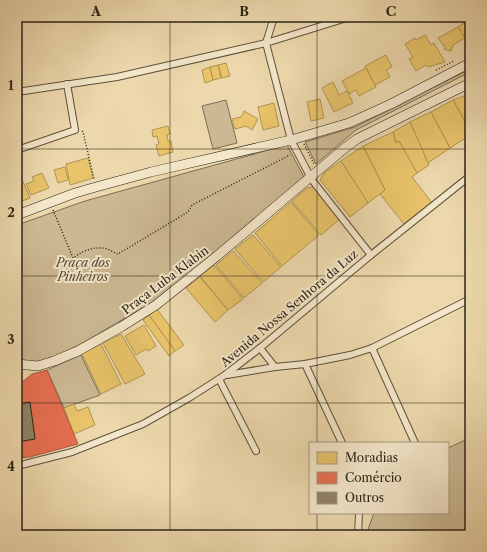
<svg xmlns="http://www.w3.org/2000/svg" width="487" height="552" viewBox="0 0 487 552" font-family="'Libre Caslon Text',serif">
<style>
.green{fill:#ccb993;stroke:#7c6e56}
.homes{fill:#e9c46a;stroke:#b19451}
.shops{fill:#e76f51;stroke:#af5840}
.building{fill:#908165;stroke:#2d2318}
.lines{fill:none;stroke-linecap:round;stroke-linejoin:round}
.street-casing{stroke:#5d503d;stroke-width:8}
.secondary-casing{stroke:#2d2318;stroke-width:10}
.path{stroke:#2d2318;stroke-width:1.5;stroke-dasharray:1 2;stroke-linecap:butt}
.street{stroke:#f3e6c9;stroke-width:6}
.secondary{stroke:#f3e6c9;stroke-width:9}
.grid{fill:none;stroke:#2d2318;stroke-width:1;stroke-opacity:0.55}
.labels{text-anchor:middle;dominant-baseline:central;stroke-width:4;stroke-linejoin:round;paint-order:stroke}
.park-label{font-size:12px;font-style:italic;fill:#554837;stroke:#f3e6c9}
.street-label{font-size:12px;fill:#2d2318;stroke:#f3e6c9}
.neatline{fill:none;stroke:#2d2318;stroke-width:1.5}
.grid-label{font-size:13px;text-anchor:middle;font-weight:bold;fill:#2d2318}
</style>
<rect width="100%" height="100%" fill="#ecd8ac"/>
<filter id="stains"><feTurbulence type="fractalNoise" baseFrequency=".005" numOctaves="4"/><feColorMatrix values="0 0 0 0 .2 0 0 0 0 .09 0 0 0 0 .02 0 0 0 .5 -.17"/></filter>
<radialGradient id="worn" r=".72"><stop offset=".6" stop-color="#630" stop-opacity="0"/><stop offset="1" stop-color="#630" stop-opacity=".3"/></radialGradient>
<!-- green -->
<g class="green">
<polygon points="470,69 470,72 356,130 316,164 305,142 355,127"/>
<polygon points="226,100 237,143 213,149 202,106"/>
<polygon points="287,145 304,177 208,258 153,302 79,345 48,359 36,363 17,359 17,225 85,201"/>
<polygon points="81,355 100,395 64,408 47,370"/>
<polygon points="470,438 470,535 366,535 374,513 448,513 448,448"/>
</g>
<!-- homes -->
<g class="homes">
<polygon points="470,19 470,44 469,45 458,27"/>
<polygon points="458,27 465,38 453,45 451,51 444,49 445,46 443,45 438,38"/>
<polygon points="425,35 431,45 434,43 445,62 428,67 426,65 416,71 409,59 413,57 405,44 415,38 416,40"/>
<polygon points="386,55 392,67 386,70 390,77 375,85 365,66"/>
<polygon points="226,63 230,76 222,78 218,65"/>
<polygon points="218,65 221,78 213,80 210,67"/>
<polygon points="210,67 213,80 205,83 202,70"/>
<polygon points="366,68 376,87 359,96 356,90 349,94 342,81"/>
<polygon points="333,82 339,95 347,91 353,103 334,112 322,88"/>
<polygon points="470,94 470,130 453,100"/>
<polygon points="320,99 324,118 311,121 307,102"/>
<polygon points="453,100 470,130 470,135 450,148 431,112"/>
<polygon points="274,103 279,126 263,130 258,107"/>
<polygon points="244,111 258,119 252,130 246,126 235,129 232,119 241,117"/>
<polygon points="431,112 450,148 428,163 410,122"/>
<polygon points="410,122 429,165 417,173 399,141 396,143 393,132"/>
<polygon points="168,126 170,134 167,135 168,141 171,141 173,152 159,156 156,145 159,144 157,136 153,137 152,130"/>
<polygon points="393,132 396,143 399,141 417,173 412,177 432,203 404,224 380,194 385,190 363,146"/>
<polygon points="363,146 385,190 368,203 341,161"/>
<polygon points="88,158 93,178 70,185 66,164"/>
<polygon points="341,161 368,203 350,217 320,180 324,173"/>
<polygon points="65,167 68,180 58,183 54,170"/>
<polygon points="42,173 49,188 31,195 26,184 34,181 32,177"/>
<polygon points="21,177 30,198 17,203 17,179"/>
<polygon points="314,187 340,219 321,235 292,201 307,188"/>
<polygon points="291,202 319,235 282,266 255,233"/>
<polygon points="253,235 281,267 263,282 235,249"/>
<polygon points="233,251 262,283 244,298 216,265"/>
<polygon points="214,265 243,299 228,310 200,276"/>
<polygon points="200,277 228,310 215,322 186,288"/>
<polygon points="157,309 184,345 175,351 149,315"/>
<polygon points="149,315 175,351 169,356 143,320"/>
<polygon points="144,325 156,346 148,351 146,349 136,355 125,336"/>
<polygon points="121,334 145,374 125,384 103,343"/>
<polygon points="101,344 121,384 101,394 82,354"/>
<polygon points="74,404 77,411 88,407 95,425 74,434 64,408"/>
<polygon points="65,411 70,431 55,435 51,416"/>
</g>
<!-- shops -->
<polygon class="shops" points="47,370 78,444 30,457 17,458 17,386 32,374"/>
<!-- building -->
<polygon class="building" points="30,402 35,439 17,442 17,404"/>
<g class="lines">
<defs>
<g id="street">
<polyline points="266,43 291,140 312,180 371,255"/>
<polyline points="266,43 274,17"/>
<polyline points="17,92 117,77 266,43 350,17"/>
<polyline points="17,150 75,130 67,84"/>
<polyline points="260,348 275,367"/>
<polyline points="372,348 415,443"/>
<polyline points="305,364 342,443"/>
<polyline points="227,375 275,367 305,364 350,355 372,348 470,299"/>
<polyline points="219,379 256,451"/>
<polyline points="17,466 72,452 143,424 189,398 225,375 260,348 371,255 470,176"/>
<polyline points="358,535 359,513"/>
</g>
<g id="secondary">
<polyline points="17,215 75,193 96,187 151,172 291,140 349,123 391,104 470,63"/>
<polyline points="17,364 38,366 54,361 78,351 121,327 156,305 217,256 346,147 357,139 470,83"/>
</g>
</defs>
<!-- street casing -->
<use href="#street" class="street-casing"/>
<!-- secondary casing -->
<use href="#secondary" class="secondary-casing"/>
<!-- path -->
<g class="path">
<polyline points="465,55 470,52"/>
<polyline points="436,70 454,61"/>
<polyline points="82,131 83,132 94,179"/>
<polyline points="304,144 314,164"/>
<path d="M53 210 73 258C81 252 91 247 102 248 107 248 113 252 118 254L188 212 192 205 290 155"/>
</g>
<!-- street -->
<use href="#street" class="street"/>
<!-- secondary -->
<use href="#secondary" class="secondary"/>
</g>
<!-- grid -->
<path class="grid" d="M170 17V535M317 17V443M17 149H470M17 276H470M17 403H470M317 513V535"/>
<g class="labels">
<!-- park labels -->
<g class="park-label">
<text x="83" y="262">Praça dos<tspan x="83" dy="14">Pinheiros</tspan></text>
</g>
<!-- street labels -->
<g class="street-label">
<text transform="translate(165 280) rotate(-37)">Praça Luba Klabin</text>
<text transform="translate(289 308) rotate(-40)">Avenida Nossa Senhora da Luz</text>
</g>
</g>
<!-- margin -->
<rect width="487" height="552" fill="none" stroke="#ecd8ac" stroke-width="44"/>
<!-- legend -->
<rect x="309" y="442" width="140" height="72" fill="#f3e6c9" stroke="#a49882"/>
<rect x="317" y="452" width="20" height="12" fill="#e9c46a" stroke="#a49882"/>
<text x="345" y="462" font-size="12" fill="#2d2318">Moradias</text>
<rect x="317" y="472" width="20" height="12" fill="#e76f51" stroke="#a49882"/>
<text x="345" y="482" font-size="12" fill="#2d2318">Comércio</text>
<rect x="317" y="492" width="20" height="12" fill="#908165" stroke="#a49882"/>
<text x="345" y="502" font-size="12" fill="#2d2318">Outros</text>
<rect x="22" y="22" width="443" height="508" class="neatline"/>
<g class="grid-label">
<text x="96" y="16">A</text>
<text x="244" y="16">B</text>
<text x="391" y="16">C</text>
<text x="11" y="90">1</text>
<text x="11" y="217">2</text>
<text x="11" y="344">3</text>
<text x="11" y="471">4</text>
</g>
<rect width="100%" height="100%" filter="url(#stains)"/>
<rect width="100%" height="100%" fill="url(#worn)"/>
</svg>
